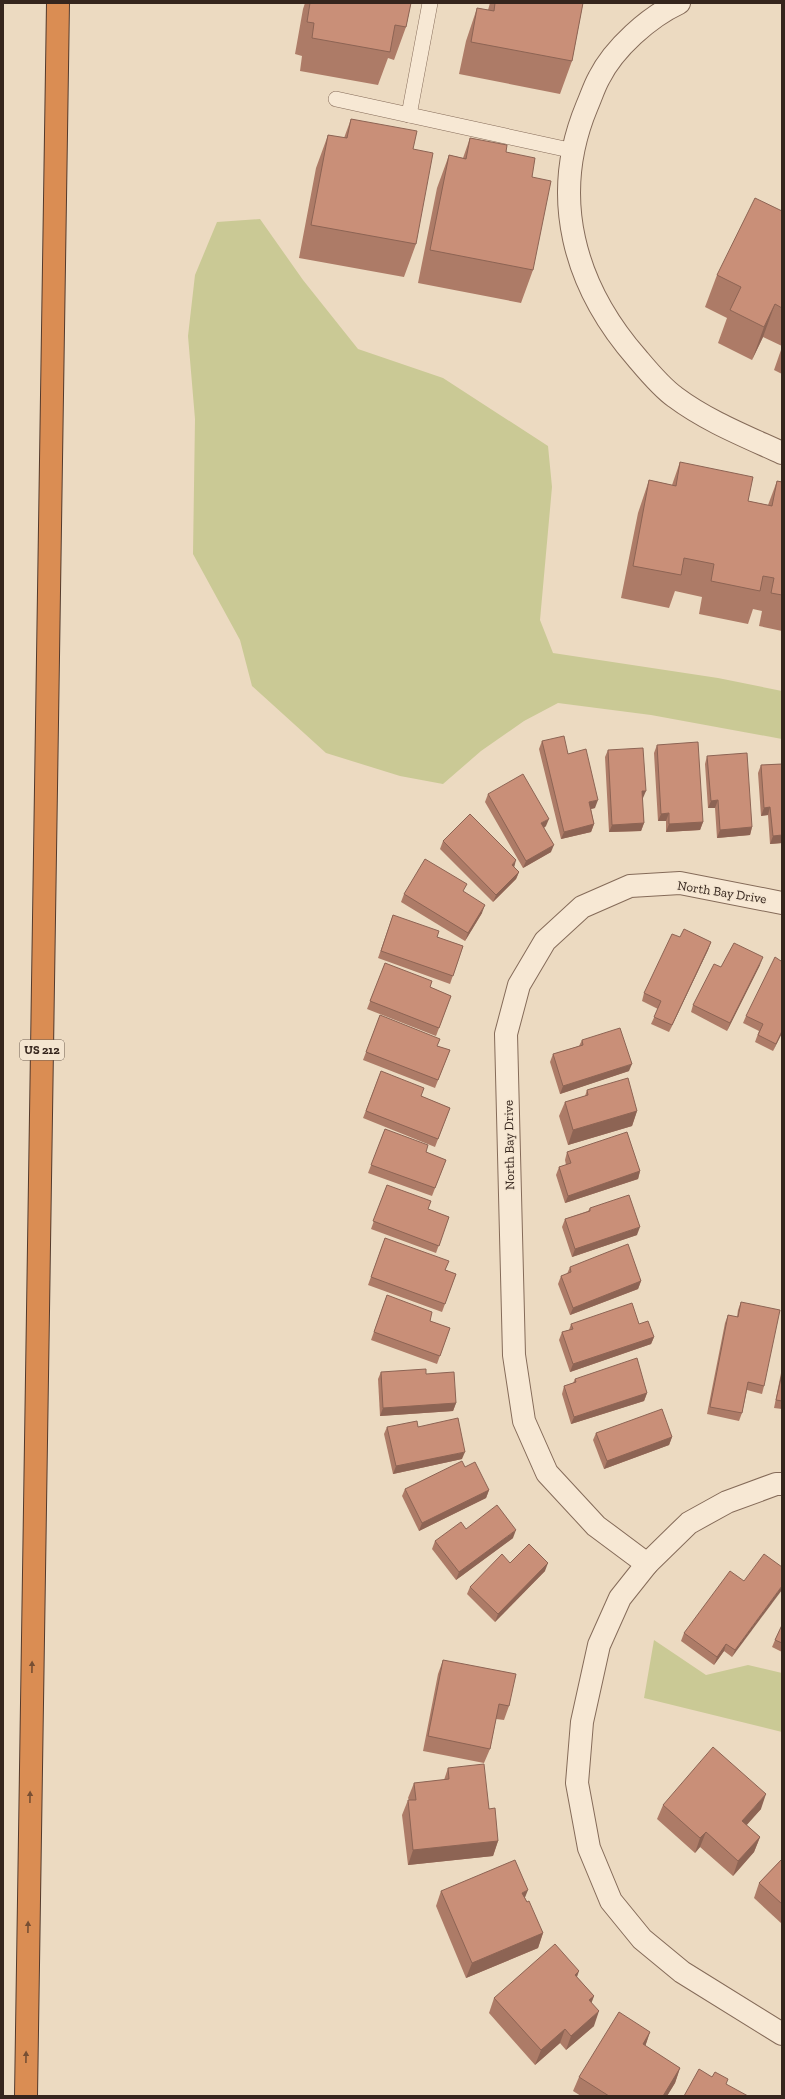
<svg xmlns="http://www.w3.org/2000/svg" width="785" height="2099" viewBox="0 0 785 2099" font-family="'Zilla Slab',serif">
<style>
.green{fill:#cac995}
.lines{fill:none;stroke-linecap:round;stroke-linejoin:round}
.service-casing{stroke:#856b59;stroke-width:16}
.minor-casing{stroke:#856b59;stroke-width:24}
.motorway-casing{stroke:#533a2d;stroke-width:24}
.service{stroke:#f7e8d4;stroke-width:15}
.minor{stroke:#f7e8d4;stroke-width:22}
.motorway{stroke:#da8d53;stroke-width:22}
.wall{fill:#ad7b67}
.shaded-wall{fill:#8d6454}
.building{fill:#c98f78;stroke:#8d6454}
.oneway{fill:#774f33}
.labels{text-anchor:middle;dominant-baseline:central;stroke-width:3;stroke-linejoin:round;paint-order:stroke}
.shield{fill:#f4e5d0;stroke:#6e5f53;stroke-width:1}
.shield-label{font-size:12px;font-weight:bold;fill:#35251d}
.street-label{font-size:13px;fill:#35251d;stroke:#f4e5d0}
</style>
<rect width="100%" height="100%" fill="#ecdac1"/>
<!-- green -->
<g class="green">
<polygon points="260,219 303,280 358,349 443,378 548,446 552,487 540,620 553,653 718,678 782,691 782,739 651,715 558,703 524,721 481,751 443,784 400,776 326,753 252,686 240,640 193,554 195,419 188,336 195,275 217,222"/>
<polygon points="654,1640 706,1675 748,1665 782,1673 782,1732 644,1698"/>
</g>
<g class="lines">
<defs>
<g id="service">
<polyline points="336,99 574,151"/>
<polyline points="409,115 430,3"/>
</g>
<g id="minor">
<path d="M679 3C649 17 614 48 599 78 594 87 591 97 587 106 549 197 574 286 637 358 648 371 661 387 675 397 707 421 745 436 782 453"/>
<polyline points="782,1484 776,1484 727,1502 689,1523 647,1564 620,1598 599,1645 582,1722 577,1783 589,1848 611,1901 642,1939 682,1972 782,2034"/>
<polyline points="647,1564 596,1526 547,1473 524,1421 514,1355 506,1034 519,985 545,941 582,907 630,886 680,883 782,903"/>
</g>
<polyline id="motorway" points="26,2096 58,3"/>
</defs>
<!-- service casing -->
<use href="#service" class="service-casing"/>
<!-- minor casing -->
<use href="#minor" class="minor-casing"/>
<!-- motorway casing -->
<use href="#motorway" class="motorway-casing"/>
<!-- service -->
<use href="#service" class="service"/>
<!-- minor -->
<use href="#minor" class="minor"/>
<!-- motorway -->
<use href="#motorway" class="motorway"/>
</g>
<!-- wall -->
<g class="wall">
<polygon points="305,3 411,3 406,27 394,60 388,58 378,85 300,71 302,56 295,54 303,9"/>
<polygon points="490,3 583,3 572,61 560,94 459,74 466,41 477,8 488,10"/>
<polygon points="351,119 413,149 416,244 404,277 299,258 316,168 328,135 344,138"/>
<polygon points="470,138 506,152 532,177 533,270 521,303 418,283 437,188 449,155 463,158"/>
<polygon points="782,211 782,346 763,337 752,360 718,343 727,318 705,307 717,275"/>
<polygon points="782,347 782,374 774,370"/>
<polygon points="680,462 748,501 768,505 777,481 782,482 782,631 759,626 762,611 753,609 748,624 699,614 702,597 675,591 669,608 621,598 638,513 649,480 672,485"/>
<polygon points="542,741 568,754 595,808 591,809 594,824 591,832 561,839 539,749"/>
<polygon points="657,745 703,822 700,830 666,832 666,821 658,821 654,753"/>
<polygon points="608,750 643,798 642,798 644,823 641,831 609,832 605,757"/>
<polygon points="707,756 752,827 750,835 717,838 715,808 708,808 705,764"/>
<polygon points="782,764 782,843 770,844 768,815 761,816 758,773 761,765"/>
<polygon points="488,794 546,826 544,828 551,852 523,868 485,802"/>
<polygon points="443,841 514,867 519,872 516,879 493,902 440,849"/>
<polygon points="464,892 482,913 465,941 401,902 404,894"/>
<polygon points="393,915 437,937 463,946 450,984 378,958"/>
<polygon points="680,937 711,942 708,950 669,1032 651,1024 658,1009 642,1001 644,993"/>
<polygon points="781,961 782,1033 773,1051 755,1042 759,1031 743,1023 746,1016"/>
<polygon points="385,963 430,987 451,996 436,1036 367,1009"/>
<polygon points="760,965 727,1031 691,1012 693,1005 721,967"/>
<polygon points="380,1015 437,1046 450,1050 435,1088 363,1060"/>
<polygon points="582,1040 629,1071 560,1094 550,1062 553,1054 579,1046"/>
<polygon points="381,1071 421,1096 450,1108 435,1147 363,1118"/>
<polygon points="587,1090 637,1111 632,1126 568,1145 559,1116 565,1102 585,1096"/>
<polygon points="385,1129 426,1152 446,1160 432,1196 368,1173"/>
<polygon points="567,1152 640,1171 638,1179 565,1203 556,1175 559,1167 566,1165 565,1160"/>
<polygon points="387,1185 428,1209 449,1217 436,1253 371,1229"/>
<polygon points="590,1208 637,1235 572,1257 562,1227 565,1219 588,1211"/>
<polygon points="385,1238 446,1270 456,1274 442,1312 368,1285"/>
<polygon points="570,1267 641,1281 638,1289 570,1315 558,1284 561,1276 567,1274"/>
<polygon points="387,1295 430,1321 450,1328 437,1364 371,1340"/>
<polygon points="741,1302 764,1386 762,1394 747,1390 742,1413 739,1421 707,1414 725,1323 728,1315 737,1317 738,1310"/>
<polygon points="571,1324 639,1324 654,1337 651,1344 570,1372 559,1340 562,1332 569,1330"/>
<polygon points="782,1368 782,1409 774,1408"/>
<polygon points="381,1372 426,1374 456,1403 453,1411 380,1416 378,1379"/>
<polygon points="575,1379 647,1393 644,1401 571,1424 562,1394 564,1386 573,1383"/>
<polygon points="387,1427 418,1427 462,1459 393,1474 384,1434"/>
<polygon points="596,1433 672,1437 669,1445 604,1469 593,1440"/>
<polygon points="465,1467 489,1490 486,1498 419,1531 402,1496 405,1489"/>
<polygon points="466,1529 513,1538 456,1580 432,1549 435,1541"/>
<polygon points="510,1563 545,1571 495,1622 467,1594 470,1587"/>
<polygon points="782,1567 732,1657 724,1651 714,1665 681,1641 684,1633 744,1581"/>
<polygon points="782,1625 782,1652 772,1647 775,1640"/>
<polygon points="443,1660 509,1706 504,1720 496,1719 490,1749 484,1763 423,1751 438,1674"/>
<polygon points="448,1768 489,1809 498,1841 493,1856 408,1865 402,1815 408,1800 409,1800 408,1798 414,1783 444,1780"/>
<polygon points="663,1805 761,1809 746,1825 760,1837 754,1852 733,1876 700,1847 695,1853 657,1819"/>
<polygon points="782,1859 782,1924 754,1898 759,1883"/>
<polygon points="441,1891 525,1898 543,1933 538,1948 466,1978 436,1906"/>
<polygon points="577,1977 594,1996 591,2002 594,2026 566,2050 560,2043 535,2065 489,2013 494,1998"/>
<polygon points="650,2032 645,2046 680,2068 675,2083 667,2096 581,2096 573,2091 579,2077"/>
</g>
<!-- shaded-wall -->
<g class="shaded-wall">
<polygon points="775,304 763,337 752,360 764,327"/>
<polygon points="642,791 646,791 643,798 639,799"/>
<polygon points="598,800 595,808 586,810 589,802"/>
<polygon points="718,800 715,808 708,808 711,801"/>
<polygon points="770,807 768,815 761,816 764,808"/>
<polygon points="669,813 666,821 658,821 661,814"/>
<polygon points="549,819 546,826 538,831 541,823"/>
<polygon points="703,822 700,830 666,832 669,824"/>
<polygon points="644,823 641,831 609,832 612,825"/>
<polygon points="594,824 591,832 561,839 564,832"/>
<polygon points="752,827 750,835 717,838 720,830"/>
<polygon points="782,835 782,843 770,844 773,836"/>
<polygon points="554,845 551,852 523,868 526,861"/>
<polygon points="516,860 514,868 512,865"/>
<polygon points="519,872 516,879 493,902 496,895"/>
<polygon points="485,905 482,913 465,941 468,933"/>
<polygon points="711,942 708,950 669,1032 672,1025"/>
<polygon points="763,957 760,965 727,1031 730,1023"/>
<polygon points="782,1031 782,1033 773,1051 776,1044"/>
<polygon points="632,1064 629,1071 560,1094 563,1086"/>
<polygon points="637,1111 632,1126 568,1145 573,1130"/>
<polygon points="640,1171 638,1179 565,1203 568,1196"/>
<polygon points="640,1227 637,1235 572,1257 575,1249"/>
<polygon points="641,1281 638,1289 570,1315 573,1308"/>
<polygon points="654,1337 651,1344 570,1372 573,1364"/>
<polygon points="647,1393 644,1401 571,1424 574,1417"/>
<polygon points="456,1403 453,1411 380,1416 383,1408"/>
<polygon points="672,1437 669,1445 604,1469 607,1461"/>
<polygon points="465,1452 462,1459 393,1474 396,1466"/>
<polygon points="489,1490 486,1498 419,1531 422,1523"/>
<polygon points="516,1530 513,1538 456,1580 459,1572"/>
<polygon points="548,1563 545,1571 495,1622 498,1614"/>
<polygon points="782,1586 782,1590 732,1657 735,1650"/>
<polygon points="726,1644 724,1651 714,1665 717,1657"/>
<polygon points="766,1794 761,1809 737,1836 742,1821"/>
<polygon points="706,1832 700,1847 695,1853 700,1838"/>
<polygon points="760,1837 754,1852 733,1876 738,1861"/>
<polygon points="498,1841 493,1856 408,1865 413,1850"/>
<polygon points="528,1890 522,1905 522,1893"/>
<polygon points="543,1933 538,1948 466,1978 472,1963"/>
<polygon points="579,1971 574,1986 575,1975"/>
<polygon points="594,1996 589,2010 589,2000"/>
<polygon points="599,2011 594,2026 566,2050 571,2036"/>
<polygon points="565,2029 560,2043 535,2065 541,2050"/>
<polygon points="650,2032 645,2047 643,2044"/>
<polygon points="680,2068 675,2083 667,2096 663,2096"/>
</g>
<!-- building -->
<g class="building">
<polygon points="310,3 411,3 406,27 395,25 390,52 312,38 314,23 307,22"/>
<polygon points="495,3 583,3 572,61 471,42 477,8 494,11"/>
<polygon points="351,119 417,131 413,149 433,153 416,244 311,225 328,135 347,138"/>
<polygon points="470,138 507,145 506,152 535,158 532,177 551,181 533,270 430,250 449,155 466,159"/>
<polygon points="755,198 782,211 782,308 775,304 764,327 730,310 741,287 717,275"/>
<polygon points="680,462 753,477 748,501 772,506 777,481 782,482 782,595 771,593 774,578 763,576 760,591 711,581 714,564 684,558 681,575 633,566 649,480 676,486"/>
<polygon points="564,736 568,754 586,749 598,800 589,802 594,824 564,832 542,741"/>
<polygon points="698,742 703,822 669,824 669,813 661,814 657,745"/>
<polygon points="643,748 646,791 642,791 644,823 612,825 608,750"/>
<polygon points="747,753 752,827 720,830 718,800 711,801 707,756"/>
<polygon points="782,764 782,835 773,836 770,807 764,808 761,765"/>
<polygon points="523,774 549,819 541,823 554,845 526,861 488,794"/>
<polygon points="470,814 516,860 512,865 519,872 496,895 443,841"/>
<polygon points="425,859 467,884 463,891 485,905 468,933 404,894"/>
<polygon points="393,915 439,931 437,937 463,946 453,976 381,951"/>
<polygon points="684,929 711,942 672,1025 654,1017 661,1001 644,993 672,934 680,937"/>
<polygon points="734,943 763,957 730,1023 693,1005 714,964 721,967"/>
<polygon points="775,957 781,961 782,959 782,1031 776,1044 758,1035 763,1024 746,1016"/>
<polygon points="385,963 432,981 430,987 451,996 439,1028 370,1001"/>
<polygon points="380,1015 440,1039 437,1046 450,1050 438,1080 366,1052"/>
<polygon points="620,1028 632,1064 563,1086 553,1054 583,1045 582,1040"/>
<polygon points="381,1071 424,1088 421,1096 450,1108 438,1139 366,1111"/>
<polygon points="628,1078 637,1111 573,1130 565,1102 588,1095 587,1090"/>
<polygon points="385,1129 428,1145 426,1152 446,1160 435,1188 371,1165"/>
<polygon points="627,1132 640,1171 568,1196 559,1167 571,1163 567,1152"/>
<polygon points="387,1185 431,1201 428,1209 449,1217 439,1246 373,1221"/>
<polygon points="629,1195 640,1227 575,1249 565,1219 590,1211 590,1208"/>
<polygon points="385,1238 449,1261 445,1270 456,1274 445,1304 371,1277"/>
<polygon points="628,1244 641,1281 573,1308 561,1276 571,1272 570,1267"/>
<polygon points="387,1295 432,1312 430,1321 450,1328 440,1356 374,1332"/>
<polygon points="741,1302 780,1310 764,1386 748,1382 742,1413 710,1407 728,1315 738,1317"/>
<polygon points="632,1303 639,1324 648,1321 654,1337 573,1364 562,1332 573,1329 571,1324"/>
<polygon points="637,1358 647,1393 574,1417 564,1386 576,1382 575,1379"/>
<polygon points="426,1369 426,1374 454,1372 456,1403 383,1408 381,1372"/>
<polygon points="782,1374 782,1401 776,1400"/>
<polygon points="662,1409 672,1437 607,1461 596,1433"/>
<polygon points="458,1418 465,1452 396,1466 387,1427 417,1421 418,1427"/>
<polygon points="462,1461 465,1467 475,1462 489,1490 422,1523 405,1489"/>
<polygon points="497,1505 516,1530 459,1572 435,1541 461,1522 466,1529"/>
<polygon points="529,1544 548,1563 498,1614 470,1587 502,1554 510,1563"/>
<polygon points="764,1554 782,1567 782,1586 735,1650 726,1644 717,1657 684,1633 730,1571 744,1581"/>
<polygon points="782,1625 782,1643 775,1640"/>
<polygon points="443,1660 516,1674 509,1706 499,1704 490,1749 428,1736"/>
<polygon points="713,1747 766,1794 742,1821 760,1837 738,1861 706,1832 700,1838 663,1805"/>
<polygon points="484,1764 489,1809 495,1808 498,1841 413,1850 408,1800 416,1800 414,1783 449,1779 448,1768"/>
<polygon points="782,1859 782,1904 759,1883"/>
<polygon points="515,1860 528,1890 522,1893 527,1902 529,1901 543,1933 472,1963 441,1891"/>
<polygon points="555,1944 579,1971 575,1975 594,1996 589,2000 599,2011 571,2036 565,2029 541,2050 494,1998"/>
<polygon points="619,2012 650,2032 643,2044 680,2068 663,2096 609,2096 579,2077"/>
<polygon points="699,2069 712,2077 715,2072 728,2079 726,2084 748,2096 684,2096"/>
</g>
<!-- one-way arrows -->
<defs><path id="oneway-solid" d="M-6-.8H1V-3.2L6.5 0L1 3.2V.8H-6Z"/></defs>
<g class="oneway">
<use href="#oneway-solid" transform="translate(32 1667) rotate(-89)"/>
<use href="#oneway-solid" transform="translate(30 1797) rotate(-89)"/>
<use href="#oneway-solid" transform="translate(28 1927) rotate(-89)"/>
<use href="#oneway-solid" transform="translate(26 2057) rotate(-89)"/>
</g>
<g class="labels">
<!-- shield labels -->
<rect class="shield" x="20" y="1040" width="44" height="20" rx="3"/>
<g class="shield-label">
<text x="42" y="1050">US 212</text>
</g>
<!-- street labels -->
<g class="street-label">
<text transform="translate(722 892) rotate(9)">North Bay Drive</text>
<text transform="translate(509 1145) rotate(-91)">North Bay Drive</text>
</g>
</g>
<!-- border -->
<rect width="785" height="2099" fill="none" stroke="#35251d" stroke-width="8"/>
</svg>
